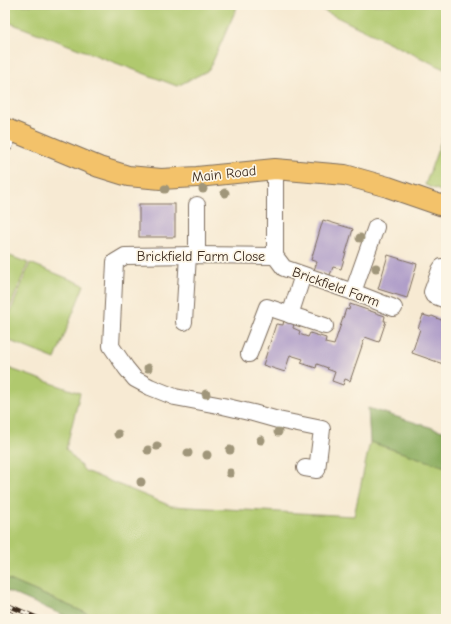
<svg xmlns="http://www.w3.org/2000/svg" width="451" height="624" viewBox="0 0 451 624" font-family="'Comic Neue',sans-serif">
<style>
.green{fill:#b0c96e;stroke:#767a46}
.forest{fill:#8cad61;stroke:#646c40}
.building{fill:#b09fc9}
.lines{fill:none;stroke-linecap:round;stroke-linejoin:round}
.minor-casing{stroke:#7d6d5d;stroke-width:18}
.major-casing{stroke:#7d6d5d;stroke-width:22}
.minor{stroke:#fff;stroke-width:16}
.major{stroke:#f3c26a;stroke-width:20}
.rail-casing{stroke:#3b2a1e;stroke-width:4.5}
.rail{stroke:#fcf5e5;stroke-width:3;stroke-dasharray:9;stroke-linecap:butt}
.tree{fill:#a0967a}
.labels{text-anchor:middle;dominant-baseline:central;stroke-width:3.5;stroke-linejoin:round;paint-order:stroke}
.street-label{font-size:14px;fill:#3b2a1e;stroke:#fcf5e5}
</style>
<rect width="100%" height="100%" fill="#fcf5e5"/>
<filter id="ink" filterUnits="userSpaceOnUse"><feTurbulence type="fractalNoise" baseFrequency=".025" numOctaves="2"/><feDisplacementMap in="SourceGraphic" scale="8" xChannelSelector="R" yChannelSelector="G"/><feConvolveMatrix kernelMatrix="1 2 1 2 8 2 1 2 1" color-interpolation-filters="sRGB"/></filter>
<filter id="wash" filterUnits="userSpaceOnUse"><feTurbulence type="fractalNoise" baseFrequency=".012" numOctaves="4" result="noise"/><feDisplacementMap in="SourceGraphic" scale="16" xChannelSelector="R" yChannelSelector="G"/><feGaussianBlur stdDeviation="0.9" result="paint"/><feColorMatrix in="noise" values="0 0 0 0 0 0 0 0 0 0 0 0 0 0 0 0 0 1.4 0 .05"/><feComposite in="paint" operator="in"/></filter>
<g filter="url(#wash)">
<rect width="100%" height="100%" fill="#f7ead3"/>
<!-- green -->
<g class="green">
<polygon points="5,5 238,5 209,70 177,86 5,21"/>
<polygon points="312,5 446,5 446,70"/>
<polygon points="446,127 446,193 425,185"/>
<polygon points="5,254 28,263 5,320"/>
<polygon points="30,263 84,285 55,359 5,339 5,326"/>
<polygon points="5,367 80,393 66,449 85,471 171,506 354,516 370,442 446,467 446,619 100,619 5,578"/>
</g>
<!-- forest -->
<g class="forest">
<polygon points="368,408 446,432 446,467 370,442"/>
<polygon points="5,578 100,619 72,619 5,590"/>
</g>
<g id="blocks">
<!-- building -->
<g class="building">
<rect x="139" y="204" width="36" height="33"/>
<polygon points="323,220 353,229 341,269 333,267 330,275 314,270 317,262 311,260"/>
<polygon points="388,255 417,264 407,298 378,289"/>
<polygon points="350,304 385,316 384,321 386,321 379,342 365,337 350,381 345,379 343,385 332,381 335,372 327,369 328,368 317,364 316,368 301,363 303,359 290,355 285,372 263,365 276,324 283,325 284,320 294,324 293,328 300,331 299,334 308,337 310,333 326,338 325,343 334,345 346,309 349,310"/>
<polygon points="423,315 430,317 432,316 446,322 446,365 412,353 420,329 418,328"/>
</g>
</g>
</g>
<g filter="url(#ink)">
<use href="#blocks" fill-opacity="0" stroke="#7d6d5d" stroke-width="1"/>
<g class="lines">
<defs>
<g id="minor">
<polyline points="5,144 11,130"/>
<polyline points="275,169 275,256 284,268 353,292 394,308"/>
<polyline points="197,205 197,255"/>
<polyline points="275,256 197,255 125,256 115,262 111,346 126,368 135,379 150,387 175,397 223,406 253,413 278,420 322,429 317,470 305,468"/>
<polyline points="446,268 442,267 440,270 432,292 433,295 446,300"/>
<polyline points="353,292 376,227"/>
<polyline points="290,315 303,275"/>
<polyline points="184,322 188,255"/>
<polyline points="249,354 267,307 325,326"/>
</g>
<polyline id="major" points="5,128 99,167 128,176 161,179 197,177 275,169 345,175 388,187 446,207"/>
</defs>
<!-- minor casing -->
<use href="#minor" class="minor-casing"/>
<!-- major casing -->
<use href="#major" class="major-casing"/>
<!-- minor -->
<use href="#minor" class="minor"/>
<!-- major -->
<use href="#major" class="major"/>
<defs>
<g id="rail">
<polyline points="5,604 40,619"/>
<polyline points="5,611 22,619"/>
</g>
</defs>
<!-- rail casing -->
<use href="#rail" class="rail-casing"/>
<!-- rail -->
<use href="#rail" class="rail"/>
</g>
<!-- trees -->
<g class="tree">
<circle cx="165" cy="189" r="4.5"/>
<circle cx="203" cy="189" r="4.5"/>
<circle cx="225" cy="193" r="4.5"/>
<circle cx="360" cy="238" r="4.5"/>
<circle cx="376" cy="268" r="4.5"/>
<circle cx="148" cy="368" r="4.5"/>
<circle cx="206" cy="394" r="4.5"/>
<circle cx="278" cy="432" r="4.5"/>
<circle cx="118" cy="434" r="4.5"/>
<circle cx="261" cy="440" r="4.5"/>
<circle cx="157" cy="446" r="4.5"/>
<circle cx="148" cy="450" r="4.5"/>
<circle cx="230" cy="450" r="4.5"/>
<circle cx="188" cy="453" r="4.5"/>
<circle cx="207" cy="455" r="4.5"/>
<circle cx="230" cy="473" r="4.5"/>
<circle cx="141" cy="482" r="4.5"/>
</g>
</g>
<g class="labels">
<!-- street labels -->
<g class="street-label">
<text transform="translate(224 174) rotate(-6)">Main Road</text>
<text x="201" y="256">Brickfield Farm Close</text>
<text transform="translate(336 287) rotate(20)">Brickfield Farm</text>
</g>
</g>
<!-- margin -->
<rect width="451" height="624" fill="none" stroke="#fcf5e5" stroke-width="20"/>
</svg>
